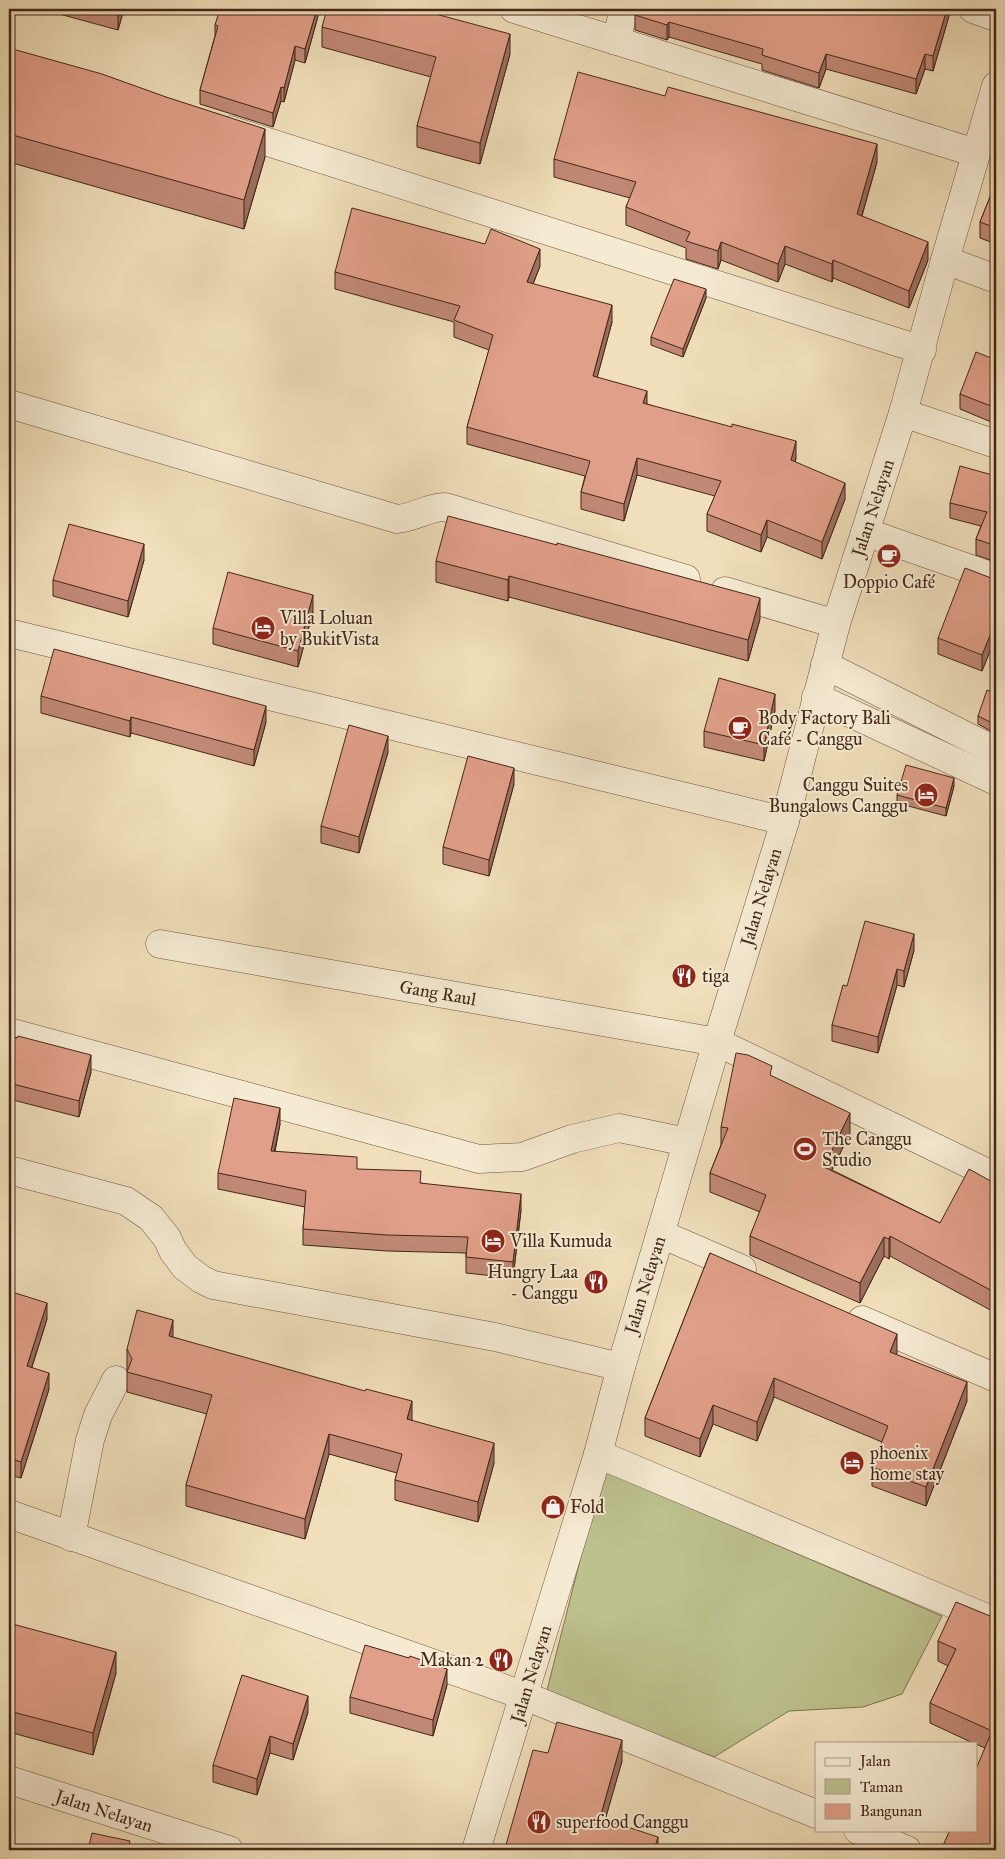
<svg xmlns="http://www.w3.org/2000/svg" width="1005" height="1859" viewBox="0 0 1005 1859" font-family="'IM FELL Great Primer',serif">
<style>
.green{fill:#bcc18d;stroke:#807452}
.lines{fill:none;stroke-linecap:round;stroke-linejoin:round}
.minor-casing{stroke:#6e5440;stroke-width:29}
.minor{stroke:#f5ead2;stroke-width:28}
.wall{fill:#c18975;stroke:#432618}
.shaded-wall{fill:#9d6f5f;stroke:#432618}
.building{fill:#e09f88;stroke:#432618}
.labels{text-anchor:middle;dominant-baseline:central;stroke-width:4;stroke-linejoin:round;paint-order:stroke}
.street-label{font-size:18px;fill:#432618;stroke:#f5ead2}
.poi-label{font-size:18px;fill:#432618;stroke:#f5ead2;text-anchor:start}
</style>
<rect width="100%" height="100%" fill="#f0dfba"/>
<filter id="stains"><feTurbulence type="fractalNoise" baseFrequency=".004" numOctaves="4"/><feColorMatrix values="0 0 0 0 .2 0 0 0 0 .09 0 0 0 0 .02 0 0 0 .5 -.17"/></filter>
<radialGradient id="worn" r=".72"><stop offset=".6" stop-color="#630" stop-opacity="0"/><stop offset="1" stop-color="#630" stop-opacity=".3"/></radialGradient>
<!-- green -->
<polygon class="green" points="603,1470 942,1616 902,1694 863,1707 789,1711 714,1757 546,1694"/>
<g class="lines">
<defs>
<g id="minor">
<polyline points="514,9 976,153"/>
<polyline points="973,9 996,17"/>
<polyline points="616,41 624,9"/>
<polyline points="230,130 922,350"/>
<polyline points="945,260 996,279"/>
<path d="M9 404 397 519C414 518 428 507 445 507L686 579"/>
<polyline points="903,413 996,444"/>
<polyline points="865,532 996,578"/>
<polyline points="725,591 836,624"/>
<polyline points="9,633 785,821"/>
<polyline points="825,665 996,751"/>
<polyline points="816,697 996,781"/>
<polyline points="160,944 717,1042 996,1177"/>
<polyline points="9,1032 479,1159 522,1157 572,1139 619,1128 687,1142"/>
<polyline points="9,1170 126,1201 151,1218 167,1238 173,1251 185,1267 201,1279 213,1285 495,1337 621,1367"/>
<polyline points="661,1234 742,1269"/>
<polyline points="862,1320 996,1378"/>
<polyline points="598,1454 996,1622"/>
<polyline points="9,1514 525,1696 816,1814"/>
<polyline points="71,1537 90,1440 98,1415 116,1380"/>
<polyline points="9,1780 229,1850"/>
<polyline points="858,1830 907,1850"/>
<polyline points="476,1850 598,1454 621,1367 717,1042 785,821 836,624 903,413 945,260 996,86"/>
</g>
</defs>
<!-- minor casing -->
<use href="#minor" class="minor-casing"/>
<!-- minor -->
<use href="#minor" class="minor"/>
</g>
<!-- wall -->
<g class="wall">
<polygon points="41,9 124,9 118,30"/>
<polygon points="318,9 318,16 305,63 295,60 284,102 281,101 273,127 200,104 200,90 215,36 215,25"/>
<polygon points="951,9 933,71 925,69 916,94 826,69 819,88 762,70 762,64 669,37 667,40 635,30 635,15"/>
<polygon points="322,27 510,54 480,164 417,147 417,126 431,77 322,47"/>
<polygon points="9,48 265,157 244,229 9,162"/>
<polygon points="554,159 877,162 862,216 928,260 909,308 833,278 832,282 785,264 778,282 721,260 718,269 686,259 686,248 626,225 626,207 630,198 554,177"/>
<polygon points="996,182 996,244 980,238 980,222"/>
<polygon points="540,266 533,284 612,322 597,377 647,404 796,458 795,462 845,499 822,559 767,537 761,552 707,531 707,514 715,496 637,475 624,521 581,509 581,492 585,476 467,444 467,427 489,350 454,337 454,322 335,289 335,272"/>
<polygon points="706,298 683,357 651,345 651,337"/>
<polygon points="996,360 996,424 960,409 960,394"/>
<polygon points="996,476 996,562 976,555 976,539 981,526 950,518 950,503"/>
<polygon points="557,545 760,619 748,661 509,597 508,601 436,582 436,561"/>
<polygon points="144,560 128,617 53,596 53,580"/>
<polygon points="991,578 996,578 996,636 982,671 938,654 938,638"/>
<polygon points="313,612 298,667 213,644 213,628"/>
<polygon points="996,694 996,734 978,724 978,716"/>
<polygon points="41,696 266,722 254,766 131,733 130,737 41,713"/>
<polygon points="775,710 764,761 704,747 704,731"/>
<polygon points="388,752 359,853 321,843 321,826"/>
<polygon points="514,784 489,876 443,864 443,847"/>
<polygon points="954,786 946,816 897,803 897,795"/>
<polygon points="914,950 904,987 897,985 878,1053 832,1041 832,1025 847,986"/>
<polygon points="9,1037 17,1038 91,1072 79,1117 9,1099"/>
<polygon points="772,1076 850,1133 832,1170 940,1223 996,1184 996,1313 890,1256 889,1259 884,1256 860,1303 750,1255 750,1236 760,1212 710,1192 710,1173 721,1145 721,1127"/>
<polygon points="280,1124 275,1152 421,1183 521,1210 513,1278 466,1273 466,1253 387,1251 303,1245 303,1229 305,1207 218,1189 218,1173"/>
<polygon points="710,1253 897,1353 896,1355 967,1401 926,1506 872,1486 872,1467 882,1442 774,1397 757,1441 713,1424 700,1457 645,1436 645,1418"/>
<polygon points="9,1291 47,1319 32,1367 49,1389 21,1478 9,1475"/>
<polygon points="173,1337 412,1421 494,1463 478,1522 395,1500 395,1480 397,1473 329,1454 305,1539 186,1506 186,1485 207,1414 127,1392 127,1349"/>
<polygon points="990,1616 996,1850 985,1748 976,1744 976,1743 973,1743 930,1723 930,1703 948,1666 938,1661 938,1641"/>
<polygon points="9,1623 116,1673 93,1755 9,1732"/>
<polygon points="447,1685 433,1736 350,1713 350,1697"/>
<polygon points="308,1712 293,1760 270,1753 257,1795 213,1782 213,1765"/>
<polygon points="548,1753 622,1761 605,1819 658,1850 506,1850 506,1845"/>
</g>
<!-- shaded-wall -->
<g class="shaded-wall">
<polygon points="118,9 124,9 118,30"/>
<polygon points="317,9 318,9 318,16 305,63 305,49"/>
<polygon points="947,9 951,9 933,71 933,56"/>
<polygon points="669,22 669,37 667,40 667,25"/>
<polygon points="510,34 510,54 480,164 480,143"/>
<polygon points="295,46 295,60 284,102 284,88"/>
<polygon points="826,54 826,69 819,88 819,73"/>
<polygon points="925,54 925,69 916,94 916,79"/>
<polygon points="281,87 281,101 273,127 273,113"/>
<polygon points="265,129 265,157 244,229 244,200"/>
<polygon points="877,144 877,162 857,232 857,214"/>
<polygon points="721,242 721,260 718,269 718,251"/>
<polygon points="928,242 928,260 909,308 909,291"/>
<polygon points="785,246 785,264 778,282 778,264"/>
<polygon points="540,249 540,266 527,299 527,282"/>
<polygon points="833,260 833,278 832,282 832,264"/>
<polygon points="706,289 706,298 683,357 683,349"/>
<polygon points="612,305 612,322 593,393 593,376"/>
<polygon points="647,391 647,408 643,403"/>
<polygon points="796,441 796,458 791,477 791,460"/>
<polygon points="637,458 637,475 624,521 624,504"/>
<polygon points="845,483 845,499 822,559 822,542"/>
<polygon points="767,520 767,537 761,552 761,535"/>
<polygon points="144,544 144,560 128,617 128,601"/>
<polygon points="509,576 509,597 508,601 508,580"/>
<polygon points="313,595 313,612 298,667 298,651"/>
<polygon points="760,598 760,619 748,661 748,640"/>
<polygon points="996,620 996,636 982,671 982,655"/>
<polygon points="775,694 775,710 764,761 764,745"/>
<polygon points="266,706 266,722 254,766 254,750"/>
<polygon points="131,717 131,733 130,737 130,721"/>
<polygon points="388,736 388,752 359,853 359,837"/>
<polygon points="514,768 514,784 489,876 489,860"/>
<polygon points="954,778 954,786 946,816 946,808"/>
<polygon points="914,934 914,950 904,987 904,971"/>
<polygon points="897,969 897,985 878,1053 878,1037"/>
<polygon points="91,1055 91,1072 79,1117 79,1101"/>
<polygon points="280,1108 280,1124 271,1167 271,1151"/>
<polygon points="850,1113 850,1133 824,1186 824,1167"/>
<polygon points="521,1194 521,1210 513,1278 513,1262"/>
<polygon points="890,1236 890,1256 889,1259 889,1239"/>
<polygon points="884,1237 884,1256 860,1303 860,1283"/>
<polygon points="47,1303 47,1319 27,1382 27,1366"/>
<polygon points="173,1320 173,1341 169,1336"/>
<polygon points="897,1334 897,1353 890,1371 890,1352"/>
<polygon points="49,1373 49,1389 21,1478 21,1462"/>
<polygon points="774,1378 774,1397 757,1441 757,1422"/>
<polygon points="967,1382 967,1401 926,1506 926,1487"/>
<polygon points="412,1401 412,1422 407,1419"/>
<polygon points="713,1405 713,1424 700,1457 700,1439"/>
<polygon points="329,1434 329,1454 305,1539 305,1519"/>
<polygon points="494,1443 494,1463 478,1522 478,1502"/>
<polygon points="116,1652 116,1673 93,1755 93,1733"/>
<polygon points="447,1669 447,1685 433,1736 433,1720"/>
<polygon points="308,1696 308,1712 293,1760 293,1744"/>
<polygon points="270,1736 270,1753 257,1795 257,1779"/>
<polygon points="622,1740 622,1761 600,1838 600,1818"/>
<polygon points="658,1837 658,1850 654,1850"/>
</g>
<!-- building -->
<g class="building">
<polygon points="220,9 317,9 305,49 295,46 284,88 281,87 273,113 200,90 218,26 215,25"/>
<polygon points="327,9 417,9 510,34 480,143 417,126 436,57 322,27"/>
<polygon points="636,9 947,9 933,56 925,54 916,79 826,54 819,73 762,55 763,49 669,22 667,25 635,15"/>
<polygon points="9,48 102,74 166,97 265,129 244,200 9,134"/>
<polygon points="578,72 665,96 668,87 877,144 857,214 928,242 909,291 833,260 832,264 785,246 778,264 721,242 718,251 686,241 690,232 626,207 636,182 554,159"/>
<polygon points="996,182 996,228 980,222"/>
<polygon points="352,208 485,244 491,229 540,249 527,282 612,305 593,376 647,391 643,403 732,427 732,424 796,441 791,460 845,483 822,542 767,520 761,535 707,514 721,481 637,458 624,504 581,492 590,461 467,427 493,335 454,320 460,306 335,272"/>
<polygon points="674,279 706,289 683,349 651,337"/>
<polygon points="976,352 996,360 996,408 960,394"/>
<polygon points="960,466 996,476 996,546 976,539 987,512 950,503"/>
<polygon points="448,516 557,545 557,543 760,598 748,640 509,576 508,580 436,561"/>
<polygon points="69,524 144,544 128,601 53,580"/>
<polygon points="965,568 991,578 996,578 996,621 982,655 938,638"/>
<polygon points="228,572 313,595 298,651 213,628"/>
<polygon points="54,649 266,706 254,750 131,717 130,721 41,696"/>
<polygon points="719,678 775,694 764,745 704,731"/>
<polygon points="987,690 996,694 996,725 978,716"/>
<polygon points="349,725 388,736 359,837 321,826"/>
<polygon points="468,756 514,768 489,860 443,847"/>
<polygon points="906,765 954,778 946,808 897,795"/>
<polygon points="865,921 914,934 904,971 897,969 878,1037 832,1025 843,985 847,986"/>
<polygon points="18,1036 91,1055 79,1101 9,1083 9,1037 17,1038"/>
<polygon points="736,1053 748,1055 772,1066 770,1075 850,1113 824,1167 940,1223 969,1169 996,1184 996,1293 890,1236 889,1239 884,1237 860,1283 750,1236 766,1195 710,1173 728,1128 721,1127"/>
<polygon points="234,1098 280,1108 271,1151 357,1157 357,1169 421,1171 420,1183 521,1194 513,1262 466,1257 468,1237 387,1235 303,1229 306,1191 218,1173"/>
<polygon points="710,1253 897,1334 890,1352 967,1382 926,1487 872,1467 888,1426 774,1378 757,1422 713,1405 700,1439 645,1418"/>
<polygon points="9,1291 47,1303 27,1366 49,1373 21,1462 9,1458"/>
<polygon points="137,1310 173,1320 169,1336 365,1391 366,1389 412,1401 407,1419 494,1443 478,1502 395,1480 402,1454 329,1434 305,1519 186,1485 212,1395 127,1372 132,1359 127,1349"/>
<polygon points="956,1602 990,1616 996,1617 996,1850 941,1850 950,1830 976,1830 976,1769 992,1731 930,1703 956,1649 938,1641"/>
<polygon points="9,1623 116,1652 93,1733 9,1711"/>
<polygon points="365,1645 409,1658 410,1656 447,1669 433,1720 350,1697"/>
<polygon points="242,1675 308,1696 293,1744 270,1736 257,1779 213,1765"/>
<polygon points="557,1722 622,1740 600,1818 658,1837 654,1850 525,1850 506,1845 533,1750 548,1753"/>
<polygon points="92,1833 130,1841 128,1850 88,1850"/>
</g>
<!-- icons -->
<defs>
<symbol id="cafe-disc" viewBox="-11 -11 22 22"><circle r="9.5" fill="#8f2418" stroke="#f5ead2"/><path d="M-5.5-4.5H6V0H3Q3 3.5 0 3.5H-2.5Q-5.5 3.5-5.5 0ZM3-3.2v2h1.7v-2ZM-6 4.5H4V6H-6Z" fill="#fff"/></symbol>
<symbol id="hotel-disc" viewBox="-11 -11 22 22"><circle r="9.5" fill="#8f2418" stroke="#f5ead2"/><path d="M-6-4.5h1.5V1H6V5H4.5V3h-9V5H-6ZM-4 0a1.8 1.8 0 1 1 3.6 0ZM.5 0V-2.5h3Q6-2.5 6 0Z" fill="#fff"/></symbol>
<symbol id="restaurant-disc" viewBox="-11 -11 22 22"><circle r="9.5" fill="#8f2418" stroke="#f5ead2"/><path d="M-5-6h1v4h1v-4h1v4h1v-4h1v5L-1.5 .5V6h-2V.5L-5-1ZM5-6V6H3V1.5H1.5Q1.5-4 5-6Z" fill="#fff"/></symbol>
<symbol id="stadium-disc" viewBox="-11 -11 22 22"><circle r="9.5" fill="#8f2418" stroke="#f5ead2"/><path d="M0-5a6.5 5 0 1 0 0 10a6.5 5 0 1 0 0-10ZM-3.5-1.8h7v3.6h-7Z" fill="#fff"/></symbol>
<symbol id="shop-disc" viewBox="-11 -11 22 22"><circle r="9.5" fill="#8f2418" stroke="#f5ead2"/><path d="M-5-2.5h2.3a2.7 3.5 0 0 1 5.4 0H5L5.5 6h-11ZM-1.5-2.5h3a1.5 2.3 0 0 0-3 0Z" fill="#fff"/></symbol>
</defs>
<g fill-rule="evenodd">
<use href="#cafe-disc" x="875" y="542" width="28" height="28"/>
<use href="#hotel-disc" x="249" y="614" width="28" height="28"/>
<use href="#cafe-disc" x="726" y="714" width="28" height="28"/>
<use href="#hotel-disc" x="912" y="781" width="28" height="28"/>
<use href="#restaurant-disc" x="670" y="962" width="28" height="28"/>
<use href="#stadium-disc" x="791" y="1135" width="28" height="28"/>
<use href="#hotel-disc" x="479" y="1227" width="28" height="28"/>
<use href="#restaurant-disc" x="582" y="1268" width="28" height="28"/>
<use href="#hotel-disc" x="838" y="1449" width="28" height="28"/>
<use href="#shop-disc" x="539" y="1493" width="28" height="28"/>
<use href="#restaurant-disc" x="487" y="1646" width="28" height="28"/>
<use href="#restaurant-disc" x="525" y="1808" width="28" height="28"/>
</g>
<g class="labels">
<!-- street labels -->
<g class="street-label">
<text transform="translate(873 508) rotate(-72)">Jalan Nelayan</text>
<text transform="translate(761 897) rotate(-73)">Jalan Nelayan</text>
<text transform="translate(438 993) rotate(10)">Gang Raul</text>
<text transform="translate(645 1285) rotate(-73)">Jalan Nelayan</text>
<text transform="translate(531 1674) rotate(-73)">Jalan Nelayan</text>
<text transform="translate(104 1811) rotate(18)">Jalan Nelayan</text>
</g>
<!-- poi labels -->
<g class="poi-label">
<text x="889" y="582" text-anchor="middle">Doppio Café</text>
<text x="280" y="618">Villa Loluan<tspan x="280" dy="21">by BukitVista</tspan></text>
<text x="758" y="718">Body Factory Bali<tspan x="758" dy="21">Café - Canggu</tspan></text>
<text x="908" y="785" text-anchor="end">Canggu Suites<tspan x="908" dy="21">Bungalows Canggu</tspan></text>
<text x="702" y="976">tiga</text>
<text x="822" y="1139">The Canggu<tspan x="822" dy="21">Studio</tspan></text>
<text x="510" y="1241">Villa Kumuda</text>
<text x="578" y="1272" text-anchor="end">Hungry Laa<tspan x="578" dy="21">- Canggu</tspan></text>
<text x="870" y="1453">phoenix<tspan x="870" dy="21">home stay</tspan></text>
<text x="570" y="1507">Fold</text>
<text x="484" y="1660" text-anchor="end">Makan 2</text>
<text x="556" y="1822">superfood Canggu</text>
</g>
</g>
<!-- margin -->
<rect width="1005" height="1859" fill="none" stroke="#f0dfba" stroke-width="30"/>
<rect x="10" y="10" width="985" height="1839" fill="none" stroke="#432618" stroke-width="2.5"/>
<rect x="15" y="15" width="975" height="1829" fill="none" stroke="#432618"/>
<!-- legend -->
<rect x="815" y="1742" width="162" height="90" fill="#f5ead2" stroke="#ae9c88"/>
<rect x="825" y="1758" width="25" height="8" fill="#f5ead2" stroke="#ae9c88"/>
<text x="860" y="1766" font-size="15" fill="#432618">Jalan</text>
<rect x="825" y="1779" width="25" height="15" fill="#bcc18d" stroke="#ae9c88"/>
<text x="860" y="1792" font-size="15" fill="#432618">Taman</text>
<rect x="825" y="1804" width="25" height="15" fill="#e09f88" stroke="#ae9c88"/>
<text x="860" y="1816" font-size="15" fill="#432618">Bangunan</text>
<rect width="100%" height="100%" filter="url(#stains)"/>
<rect width="100%" height="100%" fill="url(#worn)"/>
</svg>
